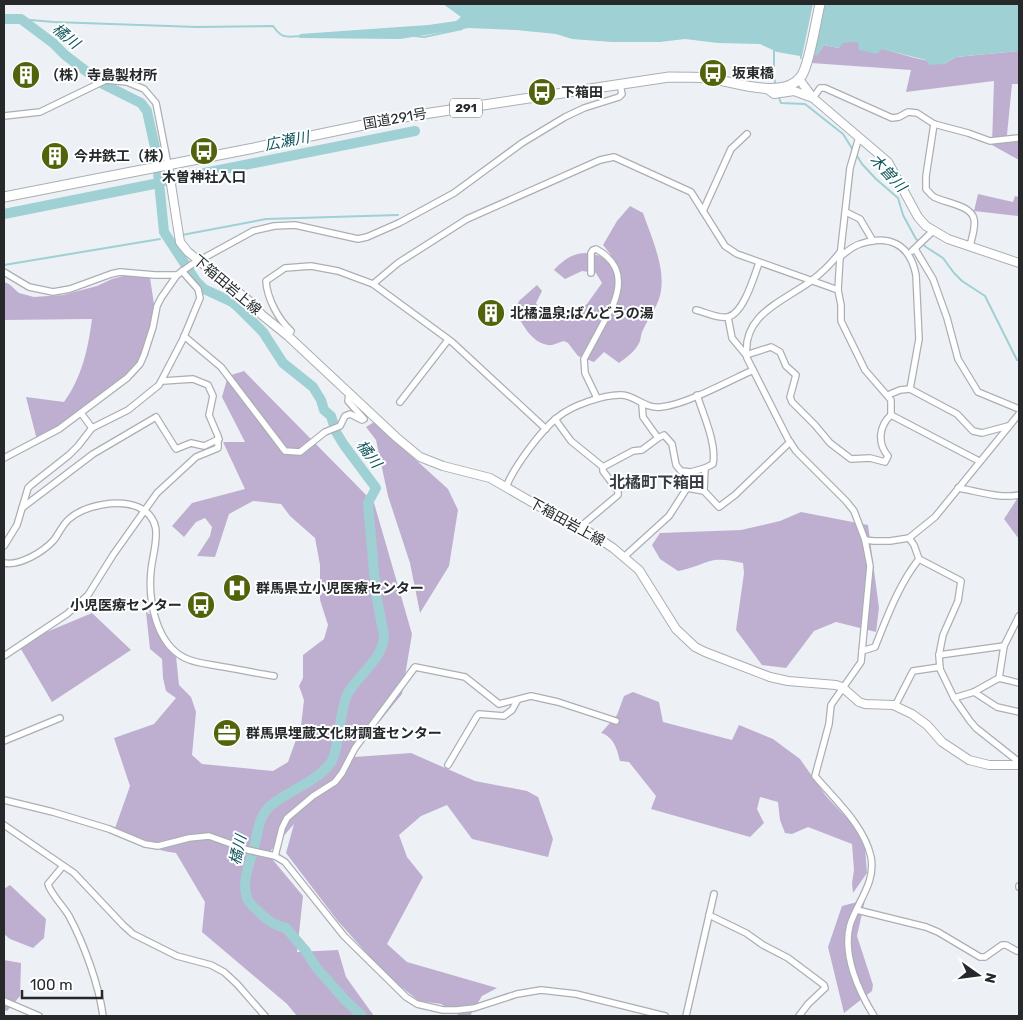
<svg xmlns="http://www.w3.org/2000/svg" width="1023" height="1020" viewBox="0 0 1023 1020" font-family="Rubik,'Noto Sans JP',sans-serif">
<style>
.forest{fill:#beafd1}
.water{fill:#9fd0d3}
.pier{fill:#edf1f6}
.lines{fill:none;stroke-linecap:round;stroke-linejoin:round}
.stream{stroke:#9fd0d3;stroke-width:2}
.river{stroke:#9fd0d3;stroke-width:10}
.minor-casing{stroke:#abafb4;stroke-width:8}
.major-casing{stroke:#abafb4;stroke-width:10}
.highway-casing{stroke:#abafb4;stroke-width:11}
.minor{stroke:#fff;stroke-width:5.5}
.major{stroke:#fff;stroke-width:8}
.highway{stroke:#fff;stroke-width:9}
.labels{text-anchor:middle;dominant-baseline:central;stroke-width:4;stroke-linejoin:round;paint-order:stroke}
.shield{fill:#fdfeff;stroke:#66686a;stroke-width:1}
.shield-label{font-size:12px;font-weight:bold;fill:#26282a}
.poi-label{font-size:14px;font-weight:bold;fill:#26282a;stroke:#fdfeff;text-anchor:start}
.street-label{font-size:14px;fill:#26282a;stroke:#fdfeff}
.water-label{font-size:15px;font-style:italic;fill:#0c5357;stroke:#fdfeff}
.quarter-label{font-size:16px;font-weight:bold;fill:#393d41;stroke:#fdfeff}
</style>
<rect width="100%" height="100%" fill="#edf1f6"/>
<!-- forest -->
<g class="forest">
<polygon points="842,42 858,42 915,58 944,64 956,57 1019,51 1019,84 1012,84 1007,135 1008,141 1019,141 1019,160 992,145 994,81 906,92 911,70 811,63 814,55 817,55 824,45 839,48"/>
<polygon points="978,194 1013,202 1015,196 1019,197 1019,216 974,211"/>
<path d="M630 206 643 213C652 239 668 272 659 299 655 310 648 319 643 330 641 333 641 337 640 341 636 351 627 357 619 363L604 352 594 362 578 356 568 343 564 341C559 342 553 346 548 345 531 342 523 325 515 311L519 301 537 285 542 291 536 303 545 320H564L587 304 602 283 596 273 582 271 565 279 554 270C570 252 588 247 608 261L611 255 603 245 617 221Z"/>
<path d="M127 275 150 278 154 304 151 328 138 362 125 377 58 427 37 440 26 397 64 402C82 377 88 349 92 319L4 320V282L9 284 19 293 34 297 63 295 97 286 112 279Z"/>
<path d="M244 371 374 503 412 634 402 694 344 765 354 757 411 753 475 781 527 791 538 797 553 839 548 857 472 839 447 805 421 816 399 835 407 857 423 877 387 944 407 962 497 988 482 996 470 1016H460L441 1004 419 1001 386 975 337 920 286 853 294 824 268 854 303 896 297 952 338 950 346 977 374 1016H297L287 1004 202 932 205 902 176 853C153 850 134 842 114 831L130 786 114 738 154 724 176 698 166 691 163 678 162 659 150 649 146 612 153 616 156 630 162 641 176 656 179 685 191 697 196 712 192 755 202 764 273 771 288 762 301 726 304 700 299 686 303 678V655L324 639 328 625 320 600V565L315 538 290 516 281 504 253 501 229 514 215 557 197 556 210 536 212 527 205 518 196 522 184 537 172 526 192 503 245 489 223 442H245L222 397 228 376Z"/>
<polygon points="374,422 448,489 458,510 449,566 420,613 410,563 388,496 376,440 366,427"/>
<polygon points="1019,496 1019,539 1004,519"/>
<path d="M801 512 868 525 879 608 876 632 836 622 814 631 786 668 762 665 736 630 744 573 743 563C732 561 720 558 710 561 698 565 689 569 678 571L660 559 652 545 660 533 741 530 780 521Z"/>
<polygon points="92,613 131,650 52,702 18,644"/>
<path d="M633 692 659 702 663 722 732 740 739 725 773 739 800 759 826 796 855 827 865 848 867 873 853 893 852 883 854 870 852 844 808 827 792 834 785 833 780 820 778 802 760 797 757 809 764 823 750 837 651 809 656 796 629 762 620 761C617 749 614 737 601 733L617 715 624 696Z"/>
<polygon points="10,885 46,919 44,938 33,948 10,939 4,934 4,889"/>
<polygon points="865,900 857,936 873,985 872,991 844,1013 828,947 842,906"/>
<polygon points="4,960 21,963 20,996 7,1011 4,1010"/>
</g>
<!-- water -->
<polygon class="water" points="443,4 1019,4 1019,51 956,57 944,64 929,65 926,60 882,49 877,54 859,50 858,42 843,43 839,48 824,45 817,55 814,56 812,60 800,59 800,56 777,52 760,44 718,43 685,39 660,42 612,42 572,39 556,34 516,30 469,28 400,39 299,38 300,34 428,25 456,21 461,17"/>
<!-- pier -->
<polygon class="pier" points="813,4 824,4 808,62 801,61"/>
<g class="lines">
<!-- stream -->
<g class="stream">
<path d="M18 19 54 22 197 27 273 26C282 39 286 37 301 36"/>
<polyline points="415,36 424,37 462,29"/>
<polyline points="774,48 774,78 776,86"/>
<polyline points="778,95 781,103 805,104 843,134 853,150"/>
<polyline points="856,154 862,164 876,179 898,198 903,215 916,239 926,247 943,258 954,273 962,281 985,296 1017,360 1019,360"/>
<polyline points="182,235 266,219 398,215"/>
<polyline points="4,265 160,239"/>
</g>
<!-- river -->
<g class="river">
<path d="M4 19H21L53 43 65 55 103 84 141 103 147 111 156 152 164 232 196 281 204 289 232 302 238 307 263 332 283 363 313 387 321 400 324 410 331 416 336 432 344 445 376 488 368 503 376 594 384 636C383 659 359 674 348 693 338 712 340 754 329 765 314 783 288 791 270 806 259 816 258 831 255 844 251 860 240 883 248 900 250 904 256 909 260 913 268 921 275 926 286 928L305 950 316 967 344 999 362 1016"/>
<polyline points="164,181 415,131"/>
<polyline points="4,214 154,184"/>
</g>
<defs>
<g id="minor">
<polyline points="813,98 820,88 825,88 892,118 899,117 908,112 917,113 934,124 968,133 990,141 1019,138"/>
<polyline points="4,116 40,112 106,80 127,82 144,89 156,103 168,165"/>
<path d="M934 124 926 176V189C929 192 931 195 934 197 945 203 971 205 974 219 976 228 971 239 970 247"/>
<polyline points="703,211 731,149 747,134"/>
<polyline points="846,212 860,219 873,241"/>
<polyline points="915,249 933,279 947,318 958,359 978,392 1019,409"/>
<path d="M841 251C832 263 823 272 811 281 782 302 741 315 747 358L788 439 796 451 846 501 854 511 865 540 870 566 861 662 831 705 829 724 815 776C835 800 864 825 871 857 876 883 857 902 850 925 842 955 859 992 874 1016"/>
<polyline points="912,251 933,231"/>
<path d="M840 257C846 252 853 246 860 244 889 234 910 244 916 275L919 339 910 389 957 414 973 431 982 433 1008 426"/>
<polyline points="4,272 29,287 53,292 70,289 111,274 120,272 155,275 177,275"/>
<path d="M591 273V253L593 250 596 249C620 262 623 281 613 305L584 359 585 373 597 398"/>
<polyline points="373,284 398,263 467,219 600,160 614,157 691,192 725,246 737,254 838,290"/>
<path d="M696 310C705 312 718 319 728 317 744 313 754 276 759 263"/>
<path d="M728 317 732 338 746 355 771 347 780 352 786 366 796 375 790 397 792 402 815 425 830 443 851 459 870 458 885 462 888 456C877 443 879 426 891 415V400L865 370 841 321V305L838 290 840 257 850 168 859 137"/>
<polyline points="184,336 221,367 285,451 300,452 325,432 340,426 345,416 350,414 362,420 364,419 348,401 349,394"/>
<path d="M288 336 291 331C278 319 267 298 266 281L285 268 311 266 338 271 373 284 452 342 546 429"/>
<path d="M697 395C703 414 717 444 713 464L705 468 704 491"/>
<polyline points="888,395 900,390 910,389"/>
<polyline points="400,402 448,340"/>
<polyline points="81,413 92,428"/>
<polyline points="891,415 979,461"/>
<polyline points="555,419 571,441 603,467 633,451 642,450 658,438 643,417 642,404"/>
<polyline points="658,438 664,435 672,444 676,465 681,471 691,472 705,468"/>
<polyline points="4,458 59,429 127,378 140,364 144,355 153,327 157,306 161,298 177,275 191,265 253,231 274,226 295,225 358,239 367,237 399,223 454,193 522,143 565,117 584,108 619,97 622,94 620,85"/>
<path d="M506 487C514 467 541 430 558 417 571 406 604 394 622 395 636 396 645 409 661 407 685 405 729 381 753 370"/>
<path d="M958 488C977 491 1000 499 1019 495"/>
<polyline points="22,508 93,454 156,417 176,449 191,443 204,446 219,439"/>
<polyline points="580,527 618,495 618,491 603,471 603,467"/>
<polyline points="865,540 874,541 890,541 909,538 935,517 1019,414"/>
<polyline points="4,546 17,525 28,488 31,485 69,455 78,446 92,428 128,410 159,385 183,339 200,298 198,289 182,271"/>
<polyline points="625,556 669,516 687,488 704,491 719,507 735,495 790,442"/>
<polyline points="919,559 961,581 958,601 943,635 939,655 940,669 954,698 970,721 976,728 1019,762"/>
<path d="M4 563C20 566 43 552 54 540 59 533 63 524 69 519 85 505 118 499 138 507 167 520 153 548 151 571 148 600 156 644 185 658 195 663 207 664 218 666 237 669 255 673 274 676"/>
<path d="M862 651 875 647C887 617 899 584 919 559L914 545 909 538"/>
<polyline points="939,655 1004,646"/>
<polyline points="4,656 67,614 88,595 113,555 157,493 196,457 218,448 218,436 209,415 213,396 208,385 193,379 163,381"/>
<polyline points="999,678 1004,646 1019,616"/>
<polyline points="974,692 997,707 1019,712"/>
<polyline points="954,698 974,692 999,678 1019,683"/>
<polyline points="895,706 913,671 940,667"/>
<polyline points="4,741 60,718"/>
<polyline points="448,765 477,716 479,714 504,716 512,710 517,701"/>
<polyline points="4,800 53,812 109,829 145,844 158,846 189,838 209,836 248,850 275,856 285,862 344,936 406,997 417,1004 443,1010 457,1010 474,1008 517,994 541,990 576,994 665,1016"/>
<polyline points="4,825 74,873 123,925 133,934 177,956 211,965 224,972 237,984 265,1016"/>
<polyline points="275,856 282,828 287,818 313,796 335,782 342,773 355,748 415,667 465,677 499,704 531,696 558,702 616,721"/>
<path d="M63 866 48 884C50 893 64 907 69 916 84 944 99 985 103 1016"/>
<polyline points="1019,886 1019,887"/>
<polyline points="857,910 926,927 938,932 980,957 985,957 1002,945 1006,945 1017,951"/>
<polyline points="709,915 746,933 763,945 788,958 824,985 825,988 808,1004 799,1016"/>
<polyline points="4,1001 39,1016"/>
<polyline points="686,1016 714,894"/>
</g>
<g id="major">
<polyline points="799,79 813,98 888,162 918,217 926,226 948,239 1019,263"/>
<polyline points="766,88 774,94 794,91 813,98"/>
<polyline points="168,165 180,242 188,252 248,300 262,315 288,336 396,437 420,457 443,466 490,478 561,519 589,532 613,548 639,570 676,629 695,647 705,652 770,677 788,681 836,685 842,687 859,702 865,704 893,705 912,714 927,725 942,742 969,760 989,765 1019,765"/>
</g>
<path id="highway" d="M4 197 249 149 397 118 669 77C681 77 695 77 707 78 733 81 785 102 802 75 810 62 816 20 820 4"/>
</defs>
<!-- minor casing -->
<use href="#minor" class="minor-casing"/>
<!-- major casing -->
<use href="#major" class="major-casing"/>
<!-- highway casing -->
<use href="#highway" class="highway-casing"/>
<!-- minor -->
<use href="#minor" class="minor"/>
<!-- major -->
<use href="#major" class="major"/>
<!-- highway -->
<use href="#highway" class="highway"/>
</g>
<!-- icons -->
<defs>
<symbol id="bus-disc" viewBox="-11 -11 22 22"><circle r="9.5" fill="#52640b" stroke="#fdfeff"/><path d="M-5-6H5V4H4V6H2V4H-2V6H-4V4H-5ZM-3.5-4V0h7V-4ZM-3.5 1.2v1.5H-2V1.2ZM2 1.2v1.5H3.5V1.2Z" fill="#fff"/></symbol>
<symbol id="building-disc" viewBox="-11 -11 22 22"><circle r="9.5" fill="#52640b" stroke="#fdfeff"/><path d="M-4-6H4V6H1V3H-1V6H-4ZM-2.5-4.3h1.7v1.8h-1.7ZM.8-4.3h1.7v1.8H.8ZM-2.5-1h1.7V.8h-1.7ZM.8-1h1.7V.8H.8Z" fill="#fff"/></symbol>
<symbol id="hospital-disc" viewBox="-11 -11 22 22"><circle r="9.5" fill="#52640b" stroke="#fdfeff"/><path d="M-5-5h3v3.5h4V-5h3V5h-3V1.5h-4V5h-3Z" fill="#fff"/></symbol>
<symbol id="office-disc" viewBox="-11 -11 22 22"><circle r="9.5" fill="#52640b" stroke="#fdfeff"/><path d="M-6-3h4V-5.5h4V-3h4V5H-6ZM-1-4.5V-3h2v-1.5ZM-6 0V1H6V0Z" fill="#fff"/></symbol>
</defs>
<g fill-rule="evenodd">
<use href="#bus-disc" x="697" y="57" width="32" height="32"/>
<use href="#building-disc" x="10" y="59" width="32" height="32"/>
<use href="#bus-disc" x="526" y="76" width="32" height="32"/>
<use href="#bus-disc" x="188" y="135" width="32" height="32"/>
<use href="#building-disc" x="39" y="140" width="32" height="32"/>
<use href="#building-disc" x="475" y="297" width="32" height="32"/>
<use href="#hospital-disc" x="221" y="572" width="32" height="32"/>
<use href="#bus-disc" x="185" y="589" width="32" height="32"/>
<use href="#office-disc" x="211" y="717" width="32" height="32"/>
</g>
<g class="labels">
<!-- shield labels -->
<rect class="shield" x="450" y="98.5" width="32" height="19" rx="4"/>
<g class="shield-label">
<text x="466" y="108">291</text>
</g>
<!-- poi labels -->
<g class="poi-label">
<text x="732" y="73">坂東橋</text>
<text x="45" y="75">（株）寺島製材所</text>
<text x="561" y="92">下箱田</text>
<text x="74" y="156">今井鉄工（株）</text>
<text x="204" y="177" text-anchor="middle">木曽神社入口</text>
<text x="510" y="313">北橘温泉;ばんどうの湯</text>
<text x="256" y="588">群馬県立小児医療センター</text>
<text x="182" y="605" text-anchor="end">小児医療センター</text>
<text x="246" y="733">群馬県埋蔵文化財調査センター</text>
</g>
<!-- street labels -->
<g class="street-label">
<text transform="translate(395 119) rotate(-10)">国道291号</text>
<text transform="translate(227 285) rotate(40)">下箱田岩上線</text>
<text transform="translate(567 522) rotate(29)">下箱田岩上線</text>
</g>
<!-- water labels -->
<g class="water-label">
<text transform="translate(66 36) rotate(39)">橘川</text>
<text transform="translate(287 141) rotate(-11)">広瀬川</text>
<text transform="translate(888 173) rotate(47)">木曽川</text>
<text transform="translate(369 454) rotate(53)">橘川</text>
<text transform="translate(238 850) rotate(-77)">橘川</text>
</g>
<!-- quarter labels -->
<g class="quarter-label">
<text x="657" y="482">北橘町下箱田</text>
</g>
</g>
<!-- border -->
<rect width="1023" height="1020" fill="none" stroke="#26282a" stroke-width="10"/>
<!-- north arrow -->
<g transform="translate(978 975) rotate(104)" stroke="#fdfeff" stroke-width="4" paint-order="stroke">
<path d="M0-4L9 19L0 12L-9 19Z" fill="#26282a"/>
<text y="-8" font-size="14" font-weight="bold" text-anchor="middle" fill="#26282a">N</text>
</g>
<!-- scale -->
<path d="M22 990v8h80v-8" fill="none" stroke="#26282a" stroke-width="2.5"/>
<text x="30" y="990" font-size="15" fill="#26282a" stroke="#fdfeff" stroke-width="4" paint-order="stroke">100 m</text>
</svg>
